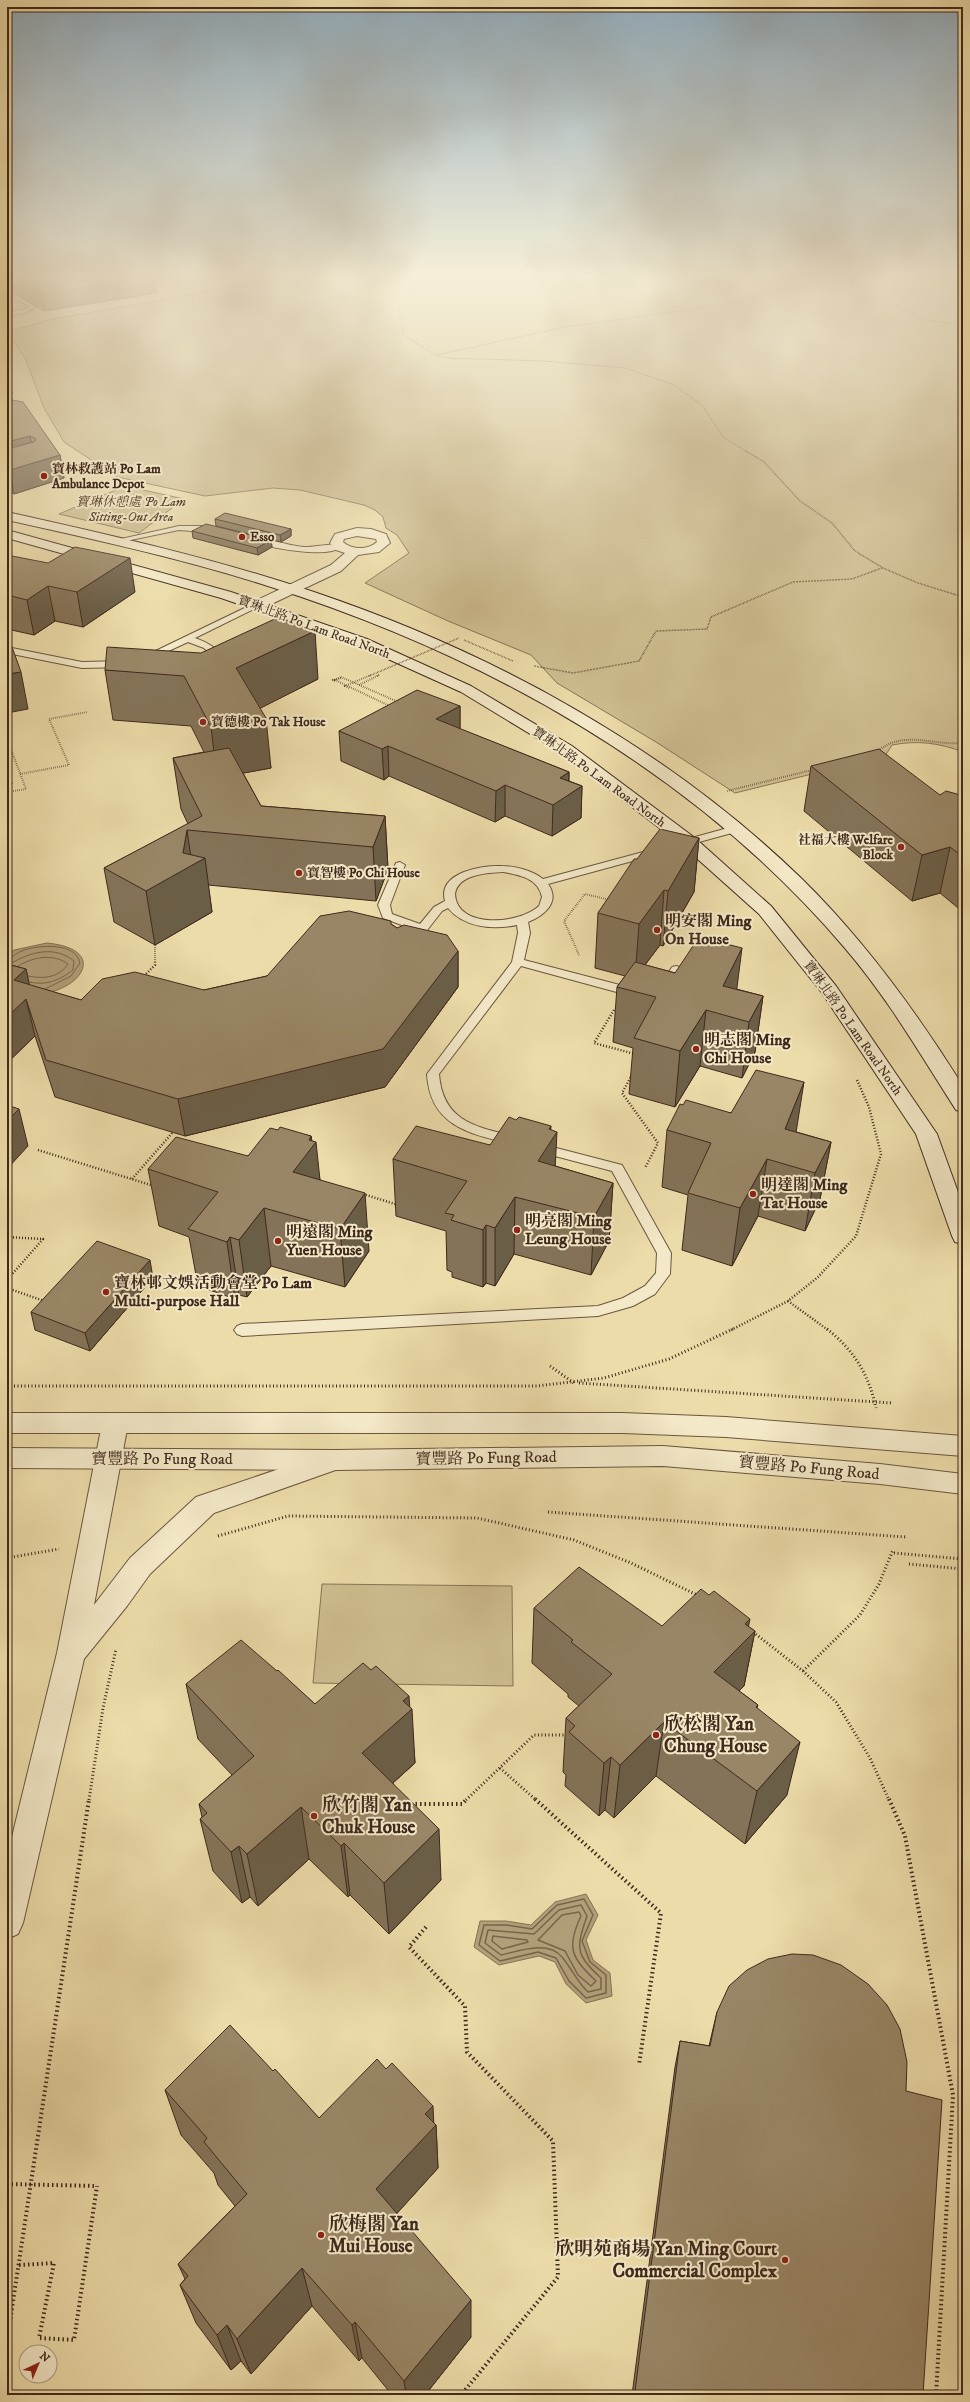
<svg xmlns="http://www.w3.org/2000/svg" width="970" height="2402" viewBox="0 0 970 2402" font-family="'IM FELL DW Pica','Noto Serif TC',serif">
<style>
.green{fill:#cfbe91;stroke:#887457}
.water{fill:#b29f79;stroke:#847054}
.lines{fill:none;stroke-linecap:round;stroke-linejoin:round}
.shore-far1{stroke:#79644b;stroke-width:1}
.shore{stroke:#79644b;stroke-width:1.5}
.service-casing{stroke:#6b5640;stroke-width:2}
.minor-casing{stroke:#6b5640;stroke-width:2}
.tertiary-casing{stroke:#6b5640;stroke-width:2}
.secondary-casing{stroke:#40291d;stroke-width:2}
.path-far5{stroke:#40291d;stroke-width:1;stroke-dasharray:0.5 1;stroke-linecap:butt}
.path-far4{stroke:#40291d;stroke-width:1.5;stroke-dasharray:0.5 1;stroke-linecap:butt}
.path-far3{stroke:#40291d;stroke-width:2;stroke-dasharray:0.5 1.5;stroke-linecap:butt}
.path-far2{stroke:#40291d;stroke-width:2.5;stroke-dasharray:1 2;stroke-linecap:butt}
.path-far1{stroke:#40291d;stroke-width:3;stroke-dasharray:1 2.5;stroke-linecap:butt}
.path{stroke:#40291d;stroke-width:4;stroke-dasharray:1.5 3;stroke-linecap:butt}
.service{fill:#f3e8c7;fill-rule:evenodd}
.minor{fill:#f3e8c7;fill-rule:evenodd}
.tertiary{fill:#f3e8c7;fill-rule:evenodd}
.secondary{fill:#f3e8c7;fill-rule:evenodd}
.path-bridge-far2{stroke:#40291d;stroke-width:1.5;stroke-dasharray:0.5 1;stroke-linecap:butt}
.path-bridge-far1{stroke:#40291d;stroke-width:2;stroke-dasharray:0.5 1.5;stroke-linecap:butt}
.path-bridge{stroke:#40291d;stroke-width:4;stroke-dasharray:1.5 3;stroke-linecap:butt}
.wall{fill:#847358;stroke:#40291d}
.shaded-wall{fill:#6b5e47;stroke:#40291d}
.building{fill:#998666;stroke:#40291d}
.poi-dot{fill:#8f2418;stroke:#f3e8c7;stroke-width:1.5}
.labels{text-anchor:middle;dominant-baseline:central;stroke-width:4;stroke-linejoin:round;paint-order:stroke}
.far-poi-label{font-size:13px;font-weight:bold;fill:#40291d;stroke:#f3e8c7;text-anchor:start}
.far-park-label{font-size:13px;font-style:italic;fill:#5d4734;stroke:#f3e8c7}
.far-street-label{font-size:13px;fill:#40291d;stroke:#f3e8c7}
.poi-label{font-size:16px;font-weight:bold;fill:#40291d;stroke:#f3e8c7;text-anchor:start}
.street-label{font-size:16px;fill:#40291d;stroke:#f3e8c7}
.near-poi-label{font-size:19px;font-weight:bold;fill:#40291d;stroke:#f3e8c7;text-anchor:start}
</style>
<rect width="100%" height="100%" fill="#ecdca9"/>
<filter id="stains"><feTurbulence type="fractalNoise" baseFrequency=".005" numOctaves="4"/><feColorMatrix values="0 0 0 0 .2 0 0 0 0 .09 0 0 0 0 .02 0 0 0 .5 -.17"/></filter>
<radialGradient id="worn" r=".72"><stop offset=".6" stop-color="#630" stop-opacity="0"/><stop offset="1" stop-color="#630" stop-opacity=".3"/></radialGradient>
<!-- green -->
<g class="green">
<path d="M272 276H963V752C940 743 917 740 892 745L885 756 735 793 656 742 557 683 531 655 448 621 365 583 409 553 397 535 386 528 383 517 375 510 364 505 300 490 273 488 205 496 117 477 64 442 44 408 25 358 7 332 53 319 194 294Z"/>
<polygon points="125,486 184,499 139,533 59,514"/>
<polygon points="322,1584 512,1586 513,1686 313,1683"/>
</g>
<!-- water -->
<g class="water">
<path d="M47 943C108 949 83 990 39 994 30 995 16 988 7 985V956L14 950Z"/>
<polygon points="586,1894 598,1915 586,1940 593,1960 610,1973 612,1996 586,2003 566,1984 555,1962 539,1956 499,1965 474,1947 480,1921 506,1921 531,1925 555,1902"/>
</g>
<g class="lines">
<!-- shore-far1 -->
<g class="shore-far1">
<path d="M7 959C13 957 18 952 24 950 40 945 76 942 80 963L71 976 45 989"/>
<path d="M10 964C30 952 54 945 74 961L73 970C60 980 46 986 30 982"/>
<path d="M18 966C33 957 53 953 68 964 59 978 43 979 28 976"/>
</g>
<!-- shore -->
<g class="shore">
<polygon points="584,1899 593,1915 582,1941 590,1962 606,1975 606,1993 586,1998 569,1981 556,1958 538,1952 500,1961 479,1945 484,1925 506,1925 532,1929 557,1905"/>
<path d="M581 1905 587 1916C576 1948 575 1954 601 1978V1989L588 1992C577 1982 572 1969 562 1957 548 1940 519 1951 501 1955L485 1943 488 1930 534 1934 559 1910Z"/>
<path d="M579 1912 581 1916C566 1948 571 1957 596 1981L591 1986 578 1975 565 1951 538 1940 562 1915Z"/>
<polygon points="493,1936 527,1940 528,1942 502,1949 492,1941"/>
</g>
<defs>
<g id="service">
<polygon points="7,289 9,290 36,307 25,313 7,316 7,312 22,310 29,307 7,293"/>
<polygon points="7,391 11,392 12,393 7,395"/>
<polygon points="179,526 204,526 222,531 218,533 179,530 116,543 112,541"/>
<path d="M250 538C261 536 292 547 306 547 314 547 339 542 343 546 327 560 270 547 250 542Z"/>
<path d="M255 603 262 605 195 638C206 642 214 646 222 655L216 666 208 664 212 656 204 648 188 642 149 660 141 658Z"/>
<polygon points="7,647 82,662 125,661 130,664 125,667 82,668 7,653"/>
<polygon points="735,826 739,827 739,831 681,847 676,844 677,842"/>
<path d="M658 848 662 849V853L548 884C561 902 544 916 528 922L530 933 524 960 639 990 641 993 639 996 635 997 521 966 439 1074C443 1124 479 1127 520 1138L522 1141 515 1145C471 1134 430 1127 427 1074L512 962 518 933 517 925C494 930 464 928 448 908L442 911 421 938H413L411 936 415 930 383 918 378 905 396 863 400 862 405 865 390 905 392 914 420 924 434 907 445 901C437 872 483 865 502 866 516 866 533 871 543 879ZM503 872C520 875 538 878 542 897L539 906C520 924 457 930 455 894 458 874 487 873 503 872Z"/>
<polygon points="676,966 700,972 702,975 696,979 679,974 668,992 660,992 658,989 672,967"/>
<polygon points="537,1143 622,1165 671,1253 670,1274 655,1294 633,1306 598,1316 242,1336 237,1334 234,1330 237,1326 242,1324 598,1306 623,1298 645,1286 656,1273 657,1253 612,1171 532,1150 530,1147 532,1144"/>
</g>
<g id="minor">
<path d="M357 528 371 529 386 534 390 543 379 552 358 555 341 571 263 608H253L251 605 253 602 331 565 345 553 336 550 330 543 335 534ZM357 536 376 539 377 542C368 550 352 550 343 542L344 539Z"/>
<polygon points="115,1414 124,1417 128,1424 94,1605 130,1558 196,1497 335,1450 344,1453 348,1460 344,1467 214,1513 150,1574 127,1606 84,1659 23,1923 18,1934 7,1939 7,1857 57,1653 102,1424 106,1417"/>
</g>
<g id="tertiary">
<polygon points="7,1413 622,1413 726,1417 963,1436 963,1456 726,1437 622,1433 7,1433"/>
<polygon points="663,1446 880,1464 963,1474 963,1494 880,1484 663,1466 335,1470 7,1468 7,1448 335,1450"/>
</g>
<g id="secondary">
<path d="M7 512C110 535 213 558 314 592 492 652 666 747 802 879 864 940 915 1010 961 1083L963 1088V1112L956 1110C920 1054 888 998 844 947 696 773 488 656 271 587 185 559 96 540 7 520Z"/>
<polygon points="7,530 231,592 367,639 471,686 572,746 695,838 771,906 836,986 937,1134 963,1206 963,1244 955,1242 952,1236 916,1134 822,993 759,914 683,846 560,752 461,692 357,645 221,598 7,538"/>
</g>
</defs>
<!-- service casing -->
<use href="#service" class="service-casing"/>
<!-- minor casing -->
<use href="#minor" class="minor-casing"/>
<!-- tertiary casing -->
<use href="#tertiary" class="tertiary-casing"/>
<!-- secondary casing -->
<use href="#secondary" class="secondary-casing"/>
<!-- path-far5 -->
<g class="path-far5">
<polyline points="420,276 420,281 397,303 404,335 435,355 446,358 544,361 625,368 672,384 702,405 723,437 747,452"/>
<polyline points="829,291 887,302 924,319 963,326"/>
<polyline points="437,355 565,327 735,303 770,291 914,285 963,287"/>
</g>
<!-- path-far4 -->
<g class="path-far4">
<polyline points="746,451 764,462 800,501 832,523 855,551 883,568 918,583 963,597"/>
<polyline points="534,666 573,673 639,661 656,631 707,629 711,617 793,582 852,579 882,568"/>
<polyline points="377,676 379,675"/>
</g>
<!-- path-far3 -->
<g class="path-far3">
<polygon points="341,677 412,708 403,712 396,709 335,680"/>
<polyline points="359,685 379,675"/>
<polyline points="7,739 26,789 7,792"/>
<path d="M877 752C902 729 933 746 963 743"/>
<polyline points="20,774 69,765 49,719 88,712"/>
<polyline points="727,791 812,770"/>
<polyline points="155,945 155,963"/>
<polyline points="579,955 564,921 585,894 610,900"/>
</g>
<!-- path-far2 -->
<g class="path-far2">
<polyline points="144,976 155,965 155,962"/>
<polyline points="614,1010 594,1043 635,1054"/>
<polyline points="632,1075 622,1093 658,1143 645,1168"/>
<polyline points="38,1150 154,1186"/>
<polyline points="132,1179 173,1132"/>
<polyline points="363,1194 395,1204 397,1201"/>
<polyline points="7,1237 43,1239 7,1280"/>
<polyline points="7,1288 44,1301"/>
<polyline points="788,1301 828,1330"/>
<polyline points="731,1330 788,1301 818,1277 856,1236 881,1154 869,1107 857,1080"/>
</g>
<!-- path-far1 -->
<g class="path-far1">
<path d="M827 1329C854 1350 869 1375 876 1408"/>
<polyline points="550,1366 574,1383"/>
<polyline points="579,1383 892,1403"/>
<polyline points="7,1386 537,1386 604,1378 669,1359 733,1329"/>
<polyline points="548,1512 906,1537"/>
<polyline points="218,1536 288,1516 477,1518 574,1540 631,1563 697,1595"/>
<polyline points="894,1553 963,1559"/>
<polyline points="7,1558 59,1549"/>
<polyline points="909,1564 963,1569"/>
<polyline points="753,1632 803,1671 836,1702 870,1758 889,1800"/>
<polyline points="803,1671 860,1615 879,1584 893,1550"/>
<polyline points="500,1768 536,1800"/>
<polyline points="89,1800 103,1708 116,1649"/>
<polyline points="466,1800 534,1735 568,1735"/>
</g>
<!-- path -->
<g class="path">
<polyline points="535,1799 661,1913 639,2065"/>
<polyline points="889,1799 905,1836 953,2095 936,2395"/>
<polyline points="411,1804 462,1804 467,1799"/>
<polyline points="426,1927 409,1947 465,2006 467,2052 553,2141 558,2277 461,2395"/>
<polyline points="19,2265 54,2263 39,2338 74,2340 97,2186"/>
<polyline points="7,2341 89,1799"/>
</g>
<!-- service -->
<use href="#service" class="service"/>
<!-- minor -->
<use href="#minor" class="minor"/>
<!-- tertiary -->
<use href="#tertiary" class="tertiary"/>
<!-- secondary -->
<use href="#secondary" class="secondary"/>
<!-- path-bridge-far2 -->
<g class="path-bridge-far2">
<polyline points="464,640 513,661"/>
<polyline points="369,676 459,638"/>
</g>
<!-- path-bridge-far1 -->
<g class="path-bridge-far1">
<polyline points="335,681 333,680 342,678"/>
<polyline points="349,688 345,686 371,675"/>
</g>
<!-- path-bridge -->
<polyline class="path-bridge" points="7,2184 97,2186"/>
</g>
<!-- wall -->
<g class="wall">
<polygon points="7,276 154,276 156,293 44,311 7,289"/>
<polygon points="7,399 60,455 64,478 14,494 7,490"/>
<polygon points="215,519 291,529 291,536 281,542 216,526"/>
<polygon points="192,531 271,540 272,547 258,555 193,538"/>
<polygon points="7,555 135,592 83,627 55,621 34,635 7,629"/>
<polygon points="105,670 318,679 260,708 271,768 243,773 261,806 385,816 388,869 376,901 208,885 212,912 155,945 114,922 104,868 188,824 181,809 173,758 204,752 191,726 113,720"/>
<polygon points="460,706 460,729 569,772 569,781 582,786 581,818 552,836 505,816 495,822 389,776 384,780 341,761 339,731"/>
<polygon points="811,766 940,795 963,799 963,912 940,893 912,901 804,811"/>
<polygon points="699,838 694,892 663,946 660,945 645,965 763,996 755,1052 742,1078 700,1066 675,1107 629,1094 633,1048 613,1042 617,987 625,976 595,968 598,913 637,859"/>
<polygon points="391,924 397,928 458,951 458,987 385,1087 185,1136 55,1097 35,1036 7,1063 7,964 26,969 29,985 81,1000 204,990 267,976"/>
<polygon points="683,1105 731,1113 831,1142 820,1199 805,1231 758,1216 732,1266 682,1250 688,1195 662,1187 667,1130"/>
<polygon points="278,1130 311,1136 320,1180 369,1251 345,1287 271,1266 247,1297 239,1295 235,1299 198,1286 189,1237 159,1226 148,1169 248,1156"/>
<polygon points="551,1130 555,1166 613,1183 609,1241 591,1275 514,1254 495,1286 486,1283 483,1287 452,1277 452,1272 447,1270 446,1231 396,1216 393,1159 490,1145"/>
<polygon points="153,1278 90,1351 35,1330 31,1312"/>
<polygon points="534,1608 662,1626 749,1627 755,1631 744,1686 739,1691 758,1705 757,1708 787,1795 745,1844 656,1776 614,1818 605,1810 599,1816 565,1786 566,1775 563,1772 566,1718 579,1706 568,1697 568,1694 532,1663"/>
<polygon points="277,1671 315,1704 410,1707 415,1763 393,1783 441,1880 389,1934 350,1895 348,1897 309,1859 258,1906 250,1897 242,1903 213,1871 200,1819 202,1817 199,1804 232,1775 198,1739 186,1684"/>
<polygon points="717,2012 906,2091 923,2395 632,2395 675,2067 680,2041 709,2046"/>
<polygon points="273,2071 319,2118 434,2123 436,2125 438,2168 397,2213 471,2337 425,2395 392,2395 362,2358 359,2361 312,2306 251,2374 241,2361 231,2370 196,2323 180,2285 185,2279 178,2264 235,2206 218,2185 214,2173 181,2135 165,2090"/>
</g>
<!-- shaded-wall -->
<g class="shaded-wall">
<polygon points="149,276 154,276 156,293 44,311 41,294"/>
<polygon points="30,436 35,459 7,466 7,442"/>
<polygon points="60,455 64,478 14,494 10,470"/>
<polygon points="291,529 291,536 281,542 280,535"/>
<polygon points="271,540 272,547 258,555 257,548"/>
<polygon points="130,558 135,592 83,627 77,592"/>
<polygon points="48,586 55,621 34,635 27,600"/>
<polygon points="315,631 318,679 241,718 236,668"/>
<polygon points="21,672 28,709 7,713 7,674"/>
<polygon points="460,706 460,736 436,719"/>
<polygon points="266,718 271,768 217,778 211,727"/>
<polygon points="388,746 389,776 384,780 382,749"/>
<polygon points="7,761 12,784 7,785"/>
<polygon points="569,772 568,795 582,786 581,818 552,836 553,805 560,778"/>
<polygon points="505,785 505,816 495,822 496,791"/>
<polygon points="385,816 388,869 376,901 373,847"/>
<polygon points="187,830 192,865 205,858 212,912 155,945 146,891 183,853"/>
<polygon points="699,838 694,892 663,946 668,891"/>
<polygon points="950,847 940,893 912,901 922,855"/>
<polygon points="664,890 660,945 635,978 639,924"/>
<polygon points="742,948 735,1003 723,986"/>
<polygon points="458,951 458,987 385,1087 185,1136 178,1099"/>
<polygon points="26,969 34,1006 26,999 35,1036 7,1063 7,1017 14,980"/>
<polygon points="763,996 755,1052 742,1078 749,1022"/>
<polygon points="706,1010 700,1066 675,1107 680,1051"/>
<polygon points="804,1082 795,1139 785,1129"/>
<polygon points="19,1109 28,1146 7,1169 7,1121"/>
<polygon points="551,1126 550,1141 557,1132 554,1189 538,1161 549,1129"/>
<polygon points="311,1136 312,1147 316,1142 322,1199 293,1172"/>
<polygon points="831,1142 820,1199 805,1231 815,1173"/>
<polygon points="767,1159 758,1216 732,1266 740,1208"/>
<polygon points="613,1183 609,1241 591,1275 594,1217"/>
<polygon points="365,1193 369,1251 345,1287 340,1229"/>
<polygon points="515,1197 514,1254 495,1286 495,1228"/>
<polygon points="264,1208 271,1266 247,1297 239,1240"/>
<polygon points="486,1225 486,1283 483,1287 483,1230"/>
<polygon points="230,1237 239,1295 235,1299 227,1242"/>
<polygon points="150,1260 153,1278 90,1351 85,1333"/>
<polygon points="750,1619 746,1639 755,1631 744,1686 704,1726 714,1672 745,1624"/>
<polygon points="409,1696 410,1710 412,1709 415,1763 367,1806 362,1753 403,1701"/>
<polygon points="664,1722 656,1776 614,1818 620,1765"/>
<polygon points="800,1742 787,1795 745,1844 757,1791"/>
<polygon points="611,1757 605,1810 599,1816 604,1763"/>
<polygon points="301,1807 309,1859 258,1906 247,1854"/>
<polygon points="439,1829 441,1880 389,1934 384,1883"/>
<polygon points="344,1843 350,1895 348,1897 341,1846"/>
<polygon points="239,1846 250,1897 242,1903 231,1852"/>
<polygon points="433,2106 434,2127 436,2125 438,2168 382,2230 376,2189 425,2114"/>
<polygon points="302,2268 312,2306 251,2374 237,2339"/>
<polygon points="471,2300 471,2337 425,2395 406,2395 404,2381"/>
<polygon points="355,2322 362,2358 359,2361 352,2325"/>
<polygon points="227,2325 241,2361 231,2370 217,2335"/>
</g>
<!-- building -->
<g class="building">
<polygon points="12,276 150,276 41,294"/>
<polygon points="7,399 23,402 60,455 10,470 7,469 7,449 34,442 36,439 30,436 7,442"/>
<polygon points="225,513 291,529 280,535 215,519"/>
<polygon points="206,524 271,540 257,548 192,531"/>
<polygon points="75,547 130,558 77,592 48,586 27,600 7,595 7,555 48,563"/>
<polygon points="279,617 315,631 236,668 266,718 211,727 184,676 105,670 107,647 201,653"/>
<polygon points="7,633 21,672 7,674"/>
<polygon points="417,690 460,706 436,719 569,772 560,778 582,786 553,805 505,785 496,791 388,746 382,749 339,731"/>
<polygon points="229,748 261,806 385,816 373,847 187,830 183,853 205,858 146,891 104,868 202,816 173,758"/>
<polygon points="879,749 940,795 946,791 957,794 963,799 963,857 950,847 922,855 811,766"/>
<polygon points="660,829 699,838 668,891 664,890 639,924 598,913 634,859 637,859"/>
<polygon points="349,911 391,921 391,924 397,928 404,925 447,935 458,951 383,1049 178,1099 46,1060 26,999 7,1017 7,964 26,969 14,980 81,1000 102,979 135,972 204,990 267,976 320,916"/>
<polygon points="699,937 742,948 723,986 763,996 749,1022 706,1010 680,1051 634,1038 656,997 617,987 635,962 675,973"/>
<polygon points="756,1070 804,1082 785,1129 831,1142 815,1173 767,1159 740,1208 688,1193 711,1143 667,1130 680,1104 683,1105 686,1100 731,1113"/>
<polygon points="7,1105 19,1109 7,1121"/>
<polygon points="509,1117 516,1120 519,1117 551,1126 549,1129 557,1132 538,1161 613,1183 594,1217 515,1197 495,1228 486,1225 483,1230 451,1220 454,1215 445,1213 467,1181 393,1159 416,1126 490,1145"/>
<polygon points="280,1127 311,1136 309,1140 316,1142 293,1172 365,1193 340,1229 264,1208 239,1240 230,1237 227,1242 188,1229 218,1192 148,1169 176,1137 248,1156 270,1128 278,1130"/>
<polygon points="97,1241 150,1260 85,1333 31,1312"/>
<polygon points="579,1567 662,1626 701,1589 709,1595 714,1591 750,1619 745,1624 755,1631 714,1672 758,1705 756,1707 800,1742 757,1791 664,1722 620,1765 611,1757 604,1763 569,1732 575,1726 566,1718 612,1674 571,1642 573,1640 534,1608"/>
<polygon points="241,1640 277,1671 278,1670 315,1704 363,1663 371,1670 376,1666 409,1696 403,1701 412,1709 362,1753 439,1829 384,1883 344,1843 341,1846 301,1807 247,1854 239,1846 231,1852 200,1819 207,1813 199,1804 254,1756 186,1684"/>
<polygon points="792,1954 813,1955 841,1965 868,1984 887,2005 900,2029 907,2062 906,2091 942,2100 923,2395 648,2395 635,2391 680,2041 710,2046 717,2012 729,1986 747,1970 768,1959"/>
<polygon points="230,2025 273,2071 275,2069 319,2118 377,2059 386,2069 392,2063 433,2106 425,2114 436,2125 376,2189 471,2300 404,2381 355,2322 352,2325 302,2268 237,2339 227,2325 217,2335 180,2285 188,2276 178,2264 247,2194 204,2142 207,2138 165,2090"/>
</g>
<!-- sky -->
<linearGradient id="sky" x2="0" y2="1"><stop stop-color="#92acbc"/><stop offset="0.45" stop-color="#f6efd8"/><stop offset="1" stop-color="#f6efd8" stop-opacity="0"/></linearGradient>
<rect width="970" height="613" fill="url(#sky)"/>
<!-- markers -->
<g class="poi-dot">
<circle cx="44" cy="476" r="4"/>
<circle cx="242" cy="537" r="4"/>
<circle cx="203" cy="722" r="4"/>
<circle cx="901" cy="847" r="4"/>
<circle cx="299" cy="873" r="4"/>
<circle cx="657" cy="930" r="4"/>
<circle cx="696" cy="1049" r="4"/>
<circle cx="753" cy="1194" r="4"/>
<circle cx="517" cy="1230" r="4"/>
<circle cx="278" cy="1241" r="4"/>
<circle cx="106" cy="1292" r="4"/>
<circle cx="656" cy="1735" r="4"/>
<circle cx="314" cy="1816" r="4"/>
<circle cx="321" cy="2235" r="4"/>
<circle cx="785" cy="2260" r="4"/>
</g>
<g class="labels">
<!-- far-poi labels -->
<g class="far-poi-label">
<text x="52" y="469">寶林救護站 Po Lam<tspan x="52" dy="15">Ambulance Depot</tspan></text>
<text x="250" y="537">Esso</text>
<text x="211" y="722">寶德樓 Po Tak House</text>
<text x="893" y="840" text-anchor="end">社福大樓 Welfare<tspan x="893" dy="15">Block</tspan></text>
<text x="307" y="873">寶智樓 Po Chi House</text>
</g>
<!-- far-park labels -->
<g class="far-park-label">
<text x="131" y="502">寶琳休憩處 Po Lam<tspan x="131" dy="15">Sitting-Out Area</tspan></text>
</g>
<!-- far-street labels -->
<g class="far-street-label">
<text transform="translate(314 627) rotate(20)">寶琳北路 Po Lam Road North</text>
<text transform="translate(599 777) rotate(36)">寶琳北路 Po Lam Road North</text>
<text transform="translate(853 1028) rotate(55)">寶琳北路 Po Lam Road North</text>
</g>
<!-- poi labels -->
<g class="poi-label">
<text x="665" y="921">明安閣 Ming<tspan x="665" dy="18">On House</tspan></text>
<text x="704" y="1040">明志閣 Ming<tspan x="704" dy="18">Chi House</tspan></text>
<text x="761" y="1185">明達閣 Ming<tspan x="761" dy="18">Tat House</tspan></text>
<text x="525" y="1221">明亮閣 Ming<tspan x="525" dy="18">Leung House</tspan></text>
<text x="286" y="1232">明遠閣 Ming<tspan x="286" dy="18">Yuen House</tspan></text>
<text x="114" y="1283">寶林邨文娛活動會堂 Po Lam<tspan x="114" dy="18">Multi-purpose Hall</tspan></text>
</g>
<!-- street labels -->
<g class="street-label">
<text transform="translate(486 1458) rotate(-1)">寶豐路 Po Fung Road</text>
<text x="162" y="1459">寶豐路 Po Fung Road</text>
<text transform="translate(809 1468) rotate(5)">寶豐路 Po Fung Road</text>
</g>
<!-- near-poi labels -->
<g class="near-poi-label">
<text x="664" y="1724">欣松閣 Yan<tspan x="664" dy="22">Chung House</tspan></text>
<text x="322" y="1805">欣竹閣 Yan<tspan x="322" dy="22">Chuk House</tspan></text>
<text x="329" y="2224">欣梅閣 Yan<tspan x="329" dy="22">Mui House</tspan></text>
<text x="777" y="2249" text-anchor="end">欣明苑商場 Yan Ming Court<tspan x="777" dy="22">Commercial Complex</tspan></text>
</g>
</g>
<!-- margin -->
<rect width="970" height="2402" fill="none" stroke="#ecdca9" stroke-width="24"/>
<rect x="8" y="8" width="954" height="2386" fill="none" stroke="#40291d" stroke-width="2"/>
<rect x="12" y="12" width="946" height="2378" fill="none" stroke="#40291d"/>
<!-- north arrow -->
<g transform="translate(38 2364) rotate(44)"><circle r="19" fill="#f3e8c7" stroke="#ab9c83"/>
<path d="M0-3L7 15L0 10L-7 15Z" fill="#8f2418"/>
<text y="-6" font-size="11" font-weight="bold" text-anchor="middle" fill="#40291d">N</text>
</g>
<rect width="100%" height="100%" filter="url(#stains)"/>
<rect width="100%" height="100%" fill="url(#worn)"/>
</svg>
